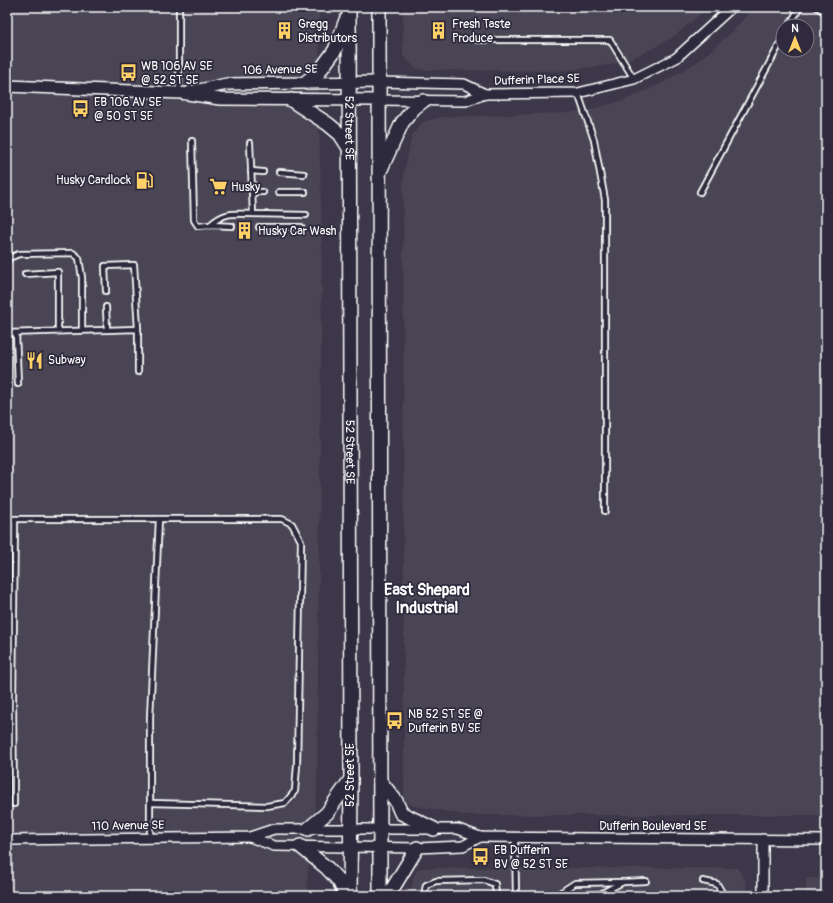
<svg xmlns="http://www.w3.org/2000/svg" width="833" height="903" viewBox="0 0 833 903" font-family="Pangolin,sans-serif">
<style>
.built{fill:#494455;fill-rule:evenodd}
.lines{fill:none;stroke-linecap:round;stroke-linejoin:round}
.service-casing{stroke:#fff;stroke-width:8}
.minor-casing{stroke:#fff;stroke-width:12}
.tertiary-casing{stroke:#fff;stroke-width:14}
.secondary-casing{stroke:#fff;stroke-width:16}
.service{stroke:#2f2a3d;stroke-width:4.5}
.minor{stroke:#2f2a3d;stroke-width:9}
.tertiary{stroke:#2f2a3d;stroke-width:11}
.secondary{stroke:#2f2a3d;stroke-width:13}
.labels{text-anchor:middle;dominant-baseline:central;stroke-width:3.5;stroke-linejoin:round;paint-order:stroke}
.poi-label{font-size:12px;fill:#fff;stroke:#2f2a3d;text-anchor:start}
.street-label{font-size:12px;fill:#fff;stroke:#2f2a3d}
.district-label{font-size:16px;font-weight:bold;fill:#fff;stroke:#2f2a3d}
</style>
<rect width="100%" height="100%" fill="#3c3749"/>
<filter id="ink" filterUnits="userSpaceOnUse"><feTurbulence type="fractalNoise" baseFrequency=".025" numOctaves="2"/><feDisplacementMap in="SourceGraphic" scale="8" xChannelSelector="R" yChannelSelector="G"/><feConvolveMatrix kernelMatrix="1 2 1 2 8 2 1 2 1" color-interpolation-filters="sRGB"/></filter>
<g filter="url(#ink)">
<!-- built -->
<g class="built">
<polygon points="7,7 319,7 319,115 322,249 317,790 307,881 308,896 7,896"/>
<polygon points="403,7 708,7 676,35 654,48 626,61 604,66 558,71 424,70 415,68 403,56"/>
<path d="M754 7H826V815H464L415 806 408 804 404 798 403 183 404 173 412 135 423 122 441 117 566 113 592 109 625 100 662 83 697 62 731 33ZM783 26H807V50H783Z"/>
<polygon points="419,868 737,868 746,882 746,896 410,896 414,875"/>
<rect x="806" y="878" width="20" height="18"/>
</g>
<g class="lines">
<defs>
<g id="service">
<polyline points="179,7 179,93"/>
<polyline points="817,7 826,13"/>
<polyline points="789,26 800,7"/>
<polyline points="477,40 610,40 634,79"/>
<polyline points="578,93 594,140 605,200 605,511"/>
<polyline points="192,141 194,220 198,226 210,225 232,226"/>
<polyline points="250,143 253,214 306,215"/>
<polyline points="251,171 263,172"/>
<polyline points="279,172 304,174"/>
<polyline points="252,192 263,192"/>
<polyline points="279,192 305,192"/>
<polyline points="700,192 783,38"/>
<path d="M210 225C226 211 233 214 253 214"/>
<polyline points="259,227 301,227"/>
<polyline points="7,262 9,258 19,254 73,253 79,258 82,278 82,330"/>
<polyline points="25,274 58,272 58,331"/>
<polyline points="106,291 105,266 134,265 138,329"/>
<polyline points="106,307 107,330"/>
<polyline points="7,333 138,329 138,372"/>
<polyline points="16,333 18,384"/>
<polyline points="7,519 159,519 150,717 150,838"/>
<polyline points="150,803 267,806 285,803 295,791 297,765 301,541 292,524 282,519 159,519"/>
<polyline points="14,804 13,701 15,519"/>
<polyline points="515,837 516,896"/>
<polyline points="703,881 717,884 724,896"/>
<polyline points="424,896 426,885 436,881 484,880 495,884 496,896"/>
<polyline points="555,896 575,883 623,882"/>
<polyline points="578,896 600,894 623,882 646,881"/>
</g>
<g id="minor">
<polyline points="379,82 464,84 485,94"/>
<polyline points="379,100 465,101 485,94 578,93 634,79 676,58 732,7"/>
<polyline points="250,837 274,846 417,848 463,846 480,837"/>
<polyline points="7,840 250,837 274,829 458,829 480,837 826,840"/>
<polyline points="763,896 763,839"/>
</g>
<g id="tertiary">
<polyline points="7,86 181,93 220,99 379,100"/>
<polyline points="190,92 227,84 379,82"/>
</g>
<g id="secondary">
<path id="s1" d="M349 7 351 779 350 896"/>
<polyline points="379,7 380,896"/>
<polyline points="306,82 319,72 335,50 346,20"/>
<polyline points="291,100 328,124 340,134 349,148"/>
<polyline points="381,169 402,123 414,108 423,101"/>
<polyline points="380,781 396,801 401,813 434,829"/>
<polyline points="308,829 327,813 351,779"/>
<polyline points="300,846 327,868 339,881 346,896"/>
<polyline points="388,896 417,848"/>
</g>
</defs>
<!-- service casing -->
<use href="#service" class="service-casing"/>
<!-- minor casing -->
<use href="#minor" class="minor-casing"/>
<!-- tertiary casing -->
<use href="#tertiary" class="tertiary-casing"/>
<!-- secondary casing -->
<use href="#secondary" class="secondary-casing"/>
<!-- service -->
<use href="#service" class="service"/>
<!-- minor -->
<use href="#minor" class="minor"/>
<!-- tertiary -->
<use href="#tertiary" class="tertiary"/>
<!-- secondary -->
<use href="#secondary" class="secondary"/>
</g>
</g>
<!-- icons -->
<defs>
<symbol id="building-bare" viewBox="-9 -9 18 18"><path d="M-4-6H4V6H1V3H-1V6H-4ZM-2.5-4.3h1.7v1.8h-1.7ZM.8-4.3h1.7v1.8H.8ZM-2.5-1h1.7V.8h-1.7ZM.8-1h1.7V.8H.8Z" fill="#ffd166" stroke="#2f2a3d" stroke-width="2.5" paint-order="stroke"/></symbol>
<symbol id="bus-bare" viewBox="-9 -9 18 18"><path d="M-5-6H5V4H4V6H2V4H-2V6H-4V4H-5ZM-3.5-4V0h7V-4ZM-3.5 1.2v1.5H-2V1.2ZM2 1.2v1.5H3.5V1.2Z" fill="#ffd166" stroke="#2f2a3d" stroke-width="2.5" paint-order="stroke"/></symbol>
<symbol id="fuel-bare" viewBox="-9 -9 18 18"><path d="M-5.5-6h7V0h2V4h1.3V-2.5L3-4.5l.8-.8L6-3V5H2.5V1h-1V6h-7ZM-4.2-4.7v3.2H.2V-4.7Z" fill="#ffd166" stroke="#2f2a3d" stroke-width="2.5" paint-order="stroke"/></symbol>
<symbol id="supermarket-bare" viewBox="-9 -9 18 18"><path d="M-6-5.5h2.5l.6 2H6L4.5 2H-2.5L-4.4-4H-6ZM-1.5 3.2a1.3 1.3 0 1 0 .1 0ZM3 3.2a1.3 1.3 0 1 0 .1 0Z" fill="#ffd166" stroke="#2f2a3d" stroke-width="2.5" paint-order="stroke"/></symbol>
<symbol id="restaurant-bare" viewBox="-9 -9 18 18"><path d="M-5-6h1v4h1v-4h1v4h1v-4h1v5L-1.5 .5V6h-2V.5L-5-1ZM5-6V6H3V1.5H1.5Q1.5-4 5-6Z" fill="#ffd166" stroke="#2f2a3d" stroke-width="2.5" paint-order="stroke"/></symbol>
</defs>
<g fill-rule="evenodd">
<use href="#building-bare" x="272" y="18" width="25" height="25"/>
<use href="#building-bare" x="426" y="18" width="25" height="25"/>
<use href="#bus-bare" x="116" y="60" width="25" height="25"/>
<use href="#bus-bare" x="68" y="96" width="25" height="25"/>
<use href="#fuel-bare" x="132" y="168" width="25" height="25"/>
<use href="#supermarket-bare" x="206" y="174" width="25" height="25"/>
<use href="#building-bare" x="232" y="218" width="25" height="25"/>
<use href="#restaurant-bare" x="22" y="348" width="25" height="25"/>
<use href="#bus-bare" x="382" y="708" width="25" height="25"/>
<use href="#bus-bare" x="468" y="844" width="25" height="25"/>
</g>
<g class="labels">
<!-- poi labels -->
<g class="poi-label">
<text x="298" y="24">Gregg<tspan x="298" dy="14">Distributors</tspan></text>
<text x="452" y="24">Fresh Taste<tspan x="452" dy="14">Produce</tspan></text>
<text x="141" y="66">WB 106 AV SE<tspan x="141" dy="14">@ 52 ST SE</tspan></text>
<text x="94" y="102">EB 106 AV SE<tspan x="94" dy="14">@ 50 ST SE</tspan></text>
<text x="131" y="180" text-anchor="end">Husky Cardlock</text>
<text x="231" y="187">Husky</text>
<text x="258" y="231">Husky Car Wash</text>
<text x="48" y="360">Subway</text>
<text x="408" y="714">NB 52 ST SE @<tspan x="408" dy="14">Dufferin BV SE</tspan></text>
<text x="494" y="850">EB Dufferin<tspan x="494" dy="14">BV @ 52 ST SE</tspan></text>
</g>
<!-- street labels -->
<g class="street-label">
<text transform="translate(280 70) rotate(-1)">106 Avenue SE</text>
<text transform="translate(537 80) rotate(-2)">Dufferin Place SE</text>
<text stroke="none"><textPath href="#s1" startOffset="121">52 Street SE</textPath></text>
<text stroke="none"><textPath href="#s1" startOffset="445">52 Street SE</textPath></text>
<text transform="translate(350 775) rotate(-90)">52 Street SE</text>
<text transform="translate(128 826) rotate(-1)">110 Avenue SE</text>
<text x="653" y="826">Dufferin Boulevard SE</text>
</g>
<!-- district labels -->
<g class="district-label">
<text x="427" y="590">East Shepard<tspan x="427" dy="18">Industrial</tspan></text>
</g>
</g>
<!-- margin -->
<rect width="833" height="903" fill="none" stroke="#2f2a3d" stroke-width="24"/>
<rect x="12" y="12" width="809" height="879" fill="none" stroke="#fff" stroke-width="1.5" filter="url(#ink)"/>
<!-- north arrow -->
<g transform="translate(795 38)"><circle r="19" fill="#2f2a3d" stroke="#827f8b"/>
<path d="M0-3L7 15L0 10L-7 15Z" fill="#ffd166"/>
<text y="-6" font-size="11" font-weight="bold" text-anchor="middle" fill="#ffffff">N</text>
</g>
</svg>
